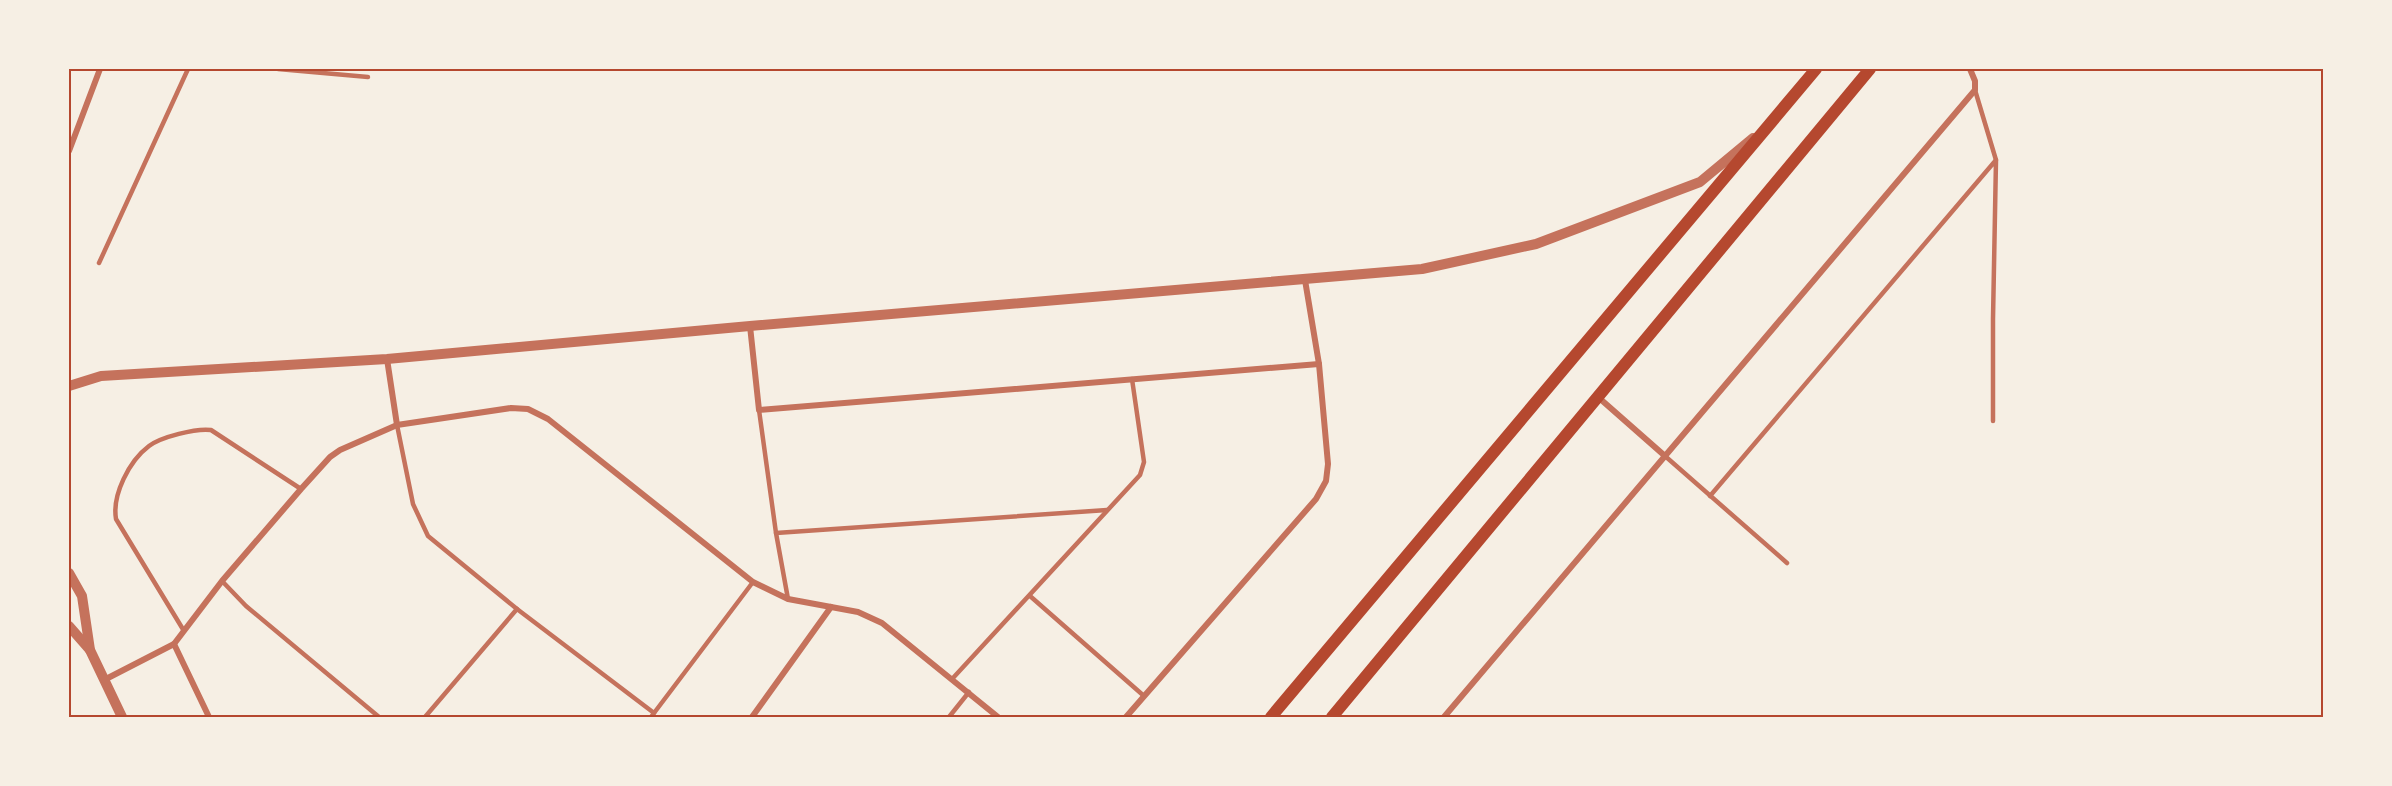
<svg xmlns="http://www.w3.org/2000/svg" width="2392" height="786" viewBox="0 0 2392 786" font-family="'Libre Baskerville',serif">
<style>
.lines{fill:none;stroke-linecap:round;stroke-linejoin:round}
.service{stroke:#c5725c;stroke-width:4.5}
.minor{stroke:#c5725c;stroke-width:6}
.tertiary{stroke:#c5725c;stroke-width:10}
.secondary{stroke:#b5482f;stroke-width:12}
.neatline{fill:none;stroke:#b5482f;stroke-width:2}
</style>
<rect width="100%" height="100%" fill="#f6efe4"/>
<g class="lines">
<!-- service -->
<g class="service">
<polyline points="278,69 368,77"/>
<polyline points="1975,90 1996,160"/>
<polyline points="99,263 188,69"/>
<polyline points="759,410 776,533 788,599"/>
<polyline points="397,425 413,504 428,536 517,609 654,713"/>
<polyline points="1665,456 1787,563"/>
<polyline points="1710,496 1996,160 1993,319 1993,421"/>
<polyline points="776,533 1107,510"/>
<polyline points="222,581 246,606 379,717"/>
<polyline points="1030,596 1144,696"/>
<path d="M184 631 116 519C112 495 129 461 149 446 161 437 196 428 211 430L301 489"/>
<polyline points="953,678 1140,475 1144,462 1132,379"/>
<polyline points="425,717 517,609"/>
<polyline points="651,717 753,582"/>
<polyline points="949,717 969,692"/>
</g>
<!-- minor -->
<g class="minor">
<polyline points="69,151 100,69"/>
<polyline points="750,326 759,410 1319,364"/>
<polyline points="387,359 397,425"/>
<polyline points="1598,397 1665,456"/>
<polyline points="174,644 209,717"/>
<polyline points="104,680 174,644 222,581 301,489 330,457 340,450 397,425 511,408 528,409 548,419 753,582 788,599 858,612 882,623 998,717"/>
<polyline points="752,717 831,607"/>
<polyline points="1126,717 1316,499 1326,481 1328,464 1319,364 1305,280"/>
<polyline points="1444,717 1975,90 1975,81 1970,69"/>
</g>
<!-- tertiary -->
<g class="tertiary">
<polyline points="69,386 101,376 387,359 750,326 1422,269 1536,244 1700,182 1753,138"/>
<polyline points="69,573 82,596 90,650 122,717"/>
<polyline points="69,626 90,650"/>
</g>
<!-- secondary -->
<g class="secondary">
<polyline points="1271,717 1816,69"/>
<polyline points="1332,717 1870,69"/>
</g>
</g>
<!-- border -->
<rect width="2392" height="786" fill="none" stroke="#f6efe4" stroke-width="141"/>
<rect x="70" y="70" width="2252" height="646" class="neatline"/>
</svg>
